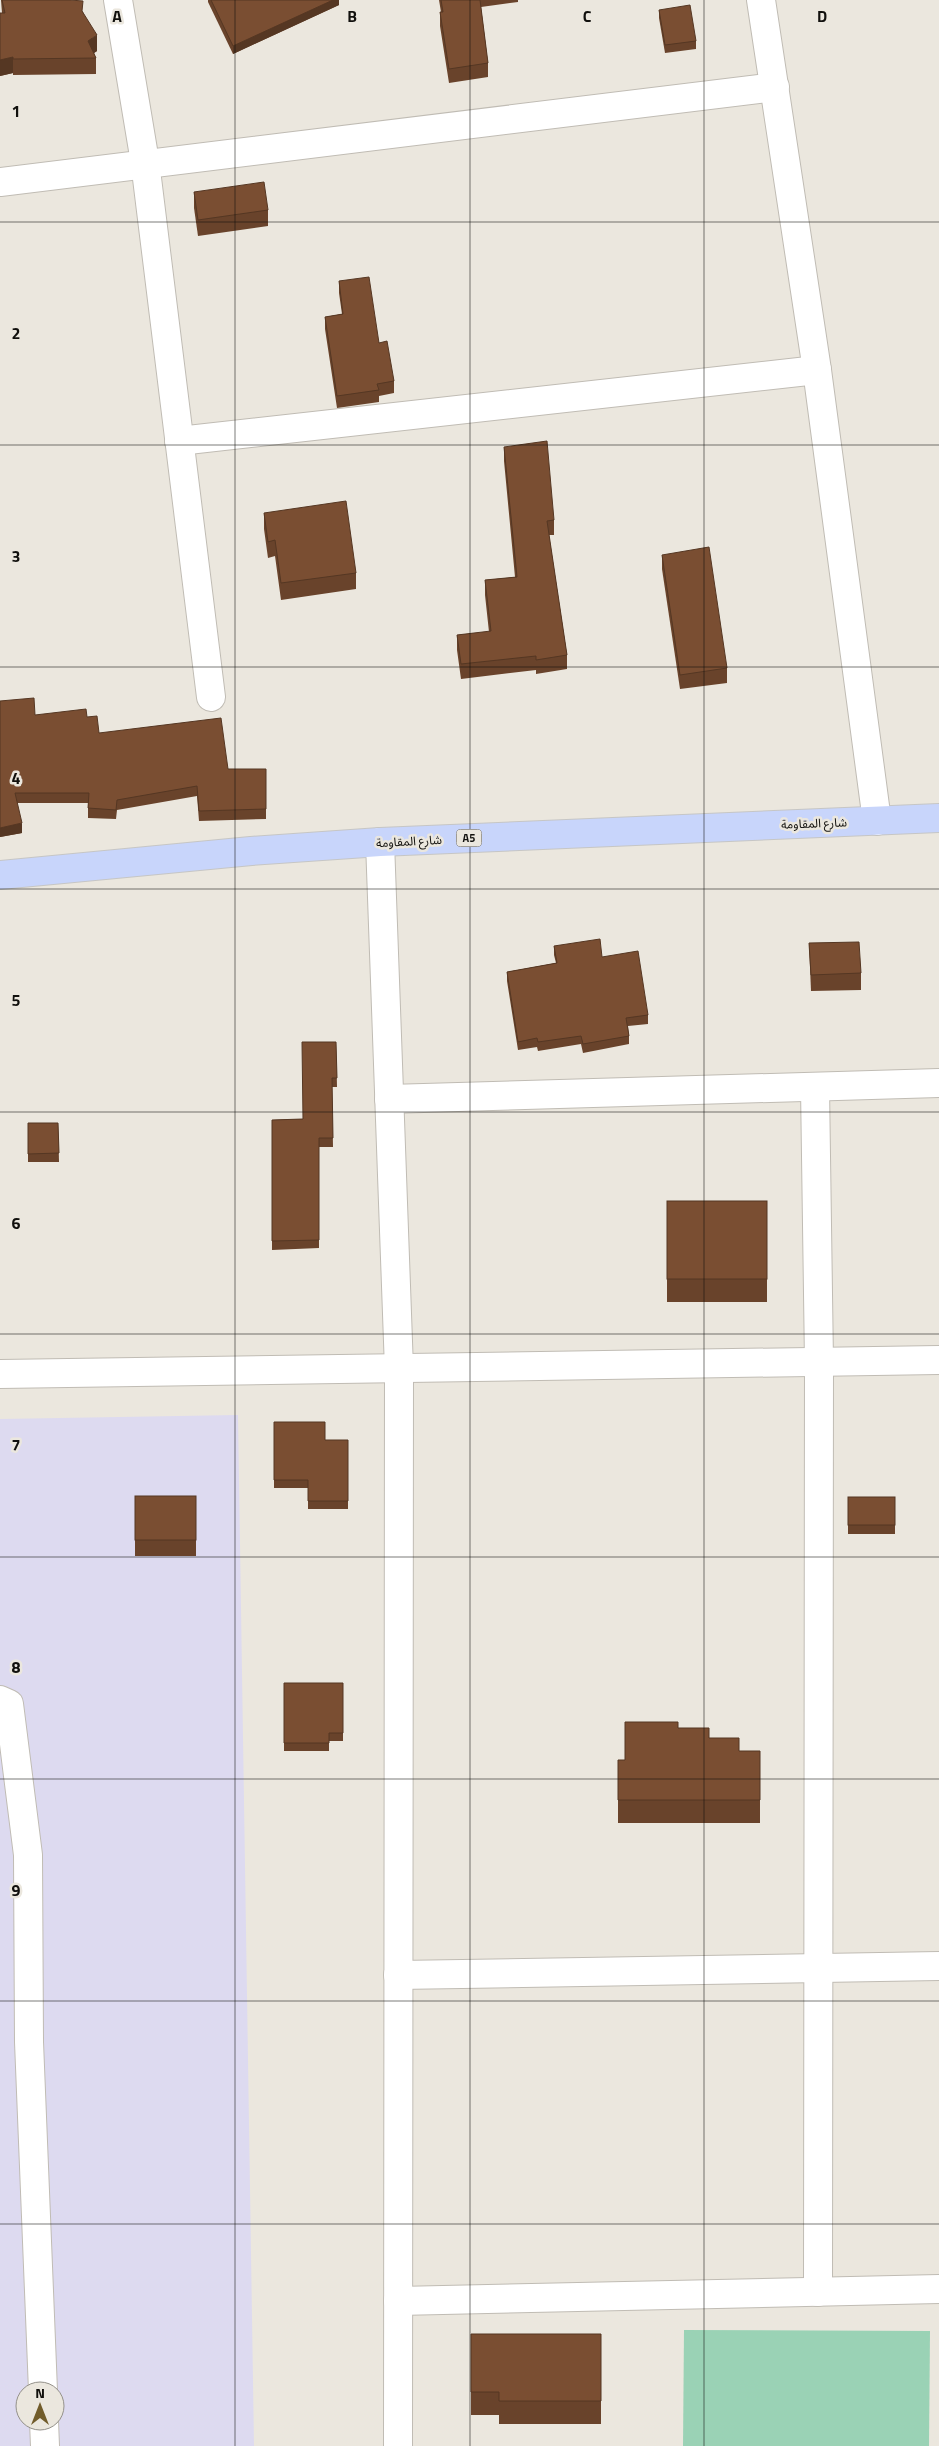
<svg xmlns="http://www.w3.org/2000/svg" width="939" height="2446" viewBox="0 0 939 2446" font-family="'Titillium Web','Noto Sans Arabic',sans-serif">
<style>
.education{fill:#dddaf0;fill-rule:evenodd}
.green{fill:#9ad2b5}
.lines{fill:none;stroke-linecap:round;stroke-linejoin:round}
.minor-casing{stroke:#c0bcb4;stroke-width:30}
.highway-casing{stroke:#c6c6c5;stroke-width:30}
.minor{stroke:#fff;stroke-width:28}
.highway{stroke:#c8d5fb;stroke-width:28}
.wall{fill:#69432b}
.shaded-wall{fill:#553723}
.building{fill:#7a4e32;stroke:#553723}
.grid{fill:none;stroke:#11100d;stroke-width:1;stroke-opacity:0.55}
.labels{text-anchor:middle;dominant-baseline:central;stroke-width:5;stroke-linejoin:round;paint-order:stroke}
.shield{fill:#ebe7de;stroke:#52504c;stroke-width:1}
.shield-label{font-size:11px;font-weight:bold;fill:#11100d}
.street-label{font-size:12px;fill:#11100d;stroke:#ebe7de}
.grid-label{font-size:16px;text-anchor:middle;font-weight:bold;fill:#11100d;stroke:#ebe7de;stroke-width:5;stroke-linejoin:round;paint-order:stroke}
</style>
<rect width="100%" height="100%" fill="#ebe7de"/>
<!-- education -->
<path class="education" d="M238 1415 254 2446H0V1419ZM25 2391H55V2421H25Z"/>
<!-- green -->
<polygon class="green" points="684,2330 930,2331 929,2446 683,2446"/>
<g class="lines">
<defs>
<g id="minor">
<polyline points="118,0 145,162 211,697"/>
<polyline points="761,0 817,370 877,821"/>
<polyline points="0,182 775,87"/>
<polyline points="179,441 817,370"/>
<polyline points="380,842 399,1369 398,2446"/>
<polyline points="815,1087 819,1362 818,2292"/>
<polyline points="389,1099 939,1083"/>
<polyline points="0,1374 939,1360"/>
<polyline points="0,1700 9,1704 28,1855 29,2042 43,2391"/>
<polyline points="398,1975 939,1966"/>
<polyline points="398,2301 939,2289"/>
<polyline points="44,2421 45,2446"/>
</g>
<polyline id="highway" points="0,875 251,851 380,842 939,818"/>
</defs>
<!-- minor casing -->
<use href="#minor" class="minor-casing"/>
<!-- highway casing -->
<use href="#highway" class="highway-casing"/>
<!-- minor -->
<use href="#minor" class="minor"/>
<!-- highway -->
<use href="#highway" class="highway"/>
</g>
<!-- wall -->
<g class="wall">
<polygon points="1,0 70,0 83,12 97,51 94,53 96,58 96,74 13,75 13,73 0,76 0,13 2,13"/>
<polygon points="208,0 339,0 339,5 233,54 208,2"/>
<polygon points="439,0 518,0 518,2 481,7 488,63 488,77 449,83 440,26 440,12 441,12"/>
<polygon points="659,10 696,41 696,49 665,53 659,18"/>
<polygon points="194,192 268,210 268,226 198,236 194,208"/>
<polygon points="339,281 379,343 394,381 394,393 379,396 379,402 337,408 325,329 325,317 342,314 339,293"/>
<polygon points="504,447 554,520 554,535 549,535 567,655 567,669 536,674 536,670 461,679 457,650 457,635 489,632 485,595 485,580 515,577 504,461"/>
<polygon points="264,513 356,573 356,589 281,600 275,556 268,558 264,529"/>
<polygon points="662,555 727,668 727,683 680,689 662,569"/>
<polygon points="0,701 35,715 87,717 99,733 228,769 266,769 266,819 199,821 197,796 117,810 116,819 88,818 88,803 17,803 22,833 0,837"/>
<polygon points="809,943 861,973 861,990 811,991"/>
<polygon points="554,946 602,957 648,1015 648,1024 628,1026 629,1036 629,1044 583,1053 581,1044 538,1051 537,1047 518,1050 507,981 507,972 556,963 554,955"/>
<polygon points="336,1042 337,1087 332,1087 333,1147 319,1147 319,1248 272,1250 272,1120 303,1119"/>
<polygon points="28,1123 58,1123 59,1162 28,1162"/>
<rect x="667" y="1201" width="100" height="101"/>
<polygon points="274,1422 325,1440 348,1440 348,1509 308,1509 308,1488 274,1488"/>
<rect x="135" y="1496" width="61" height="60"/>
<rect x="848" y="1497" width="47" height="37"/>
<polygon points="284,1683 343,1683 343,1741 329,1741 329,1751 284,1751"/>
<polygon points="678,1728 709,1738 739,1751 760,1751 760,1823 618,1823 618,1760 625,1760"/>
<polygon points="471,2334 601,2334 601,2424 499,2424 499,2415 471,2415"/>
</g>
<!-- shaded-wall -->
<g class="shaded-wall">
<polygon points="333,0 339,0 339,5 233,54 233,46"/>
<polygon points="97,35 97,51 88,57 88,41"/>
<polygon points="13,57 13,73 0,76 0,60"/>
<polygon points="22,823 22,833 0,837 0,828"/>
</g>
<!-- building -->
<g class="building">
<polygon points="2,0 70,0 83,1 82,11 97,35 88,41 96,58 13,59 13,57 0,60 0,13 5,13"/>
<polygon points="211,0 333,0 233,46"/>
<polygon points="441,0 480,0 488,63 449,69 440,12 443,12"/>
<polygon points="690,5 696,41 665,45 659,10"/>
<polygon points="264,182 268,210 198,220 194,192"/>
<polygon points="369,277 379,343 387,341 394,381 377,384 379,390 337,396 325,317 343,314 339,281"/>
<polygon points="547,441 554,520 547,521 567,655 536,660 536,656 461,664 457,635 491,631 485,580 517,577 504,447"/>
<polygon points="346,501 356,573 281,583 275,540 268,542 264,513"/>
<polygon points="709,547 727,668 680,675 662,555"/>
<polygon points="34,698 35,715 86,709 87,717 97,716 99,733 221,718 228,769 266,769 266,809 199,811 197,786 117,800 116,810 88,808 89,793 15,793 22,823 0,828 0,701"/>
<polygon points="600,939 602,957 638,951 648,1015 626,1018 629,1036 583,1044 581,1036 538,1042 537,1038 518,1042 507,972 557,963 554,946"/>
<polygon points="859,942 861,973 811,975 809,943"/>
<polygon points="302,1042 336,1042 337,1078 332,1078 333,1138 319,1138 319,1240 272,1241 272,1120 303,1119"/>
<polygon points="28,1123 58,1123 59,1153 28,1154"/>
<rect x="667" y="1201" width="100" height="78"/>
<polygon points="274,1422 325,1422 325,1440 348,1440 348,1501 308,1501 308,1480 274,1480"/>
<rect x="135" y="1496" width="61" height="44"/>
<rect x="848" y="1497" width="47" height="28"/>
<polygon points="284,1683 343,1683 343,1733 329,1733 329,1743 284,1743"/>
<polygon points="625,1722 678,1722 678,1728 709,1728 709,1738 739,1738 739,1751 760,1751 760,1800 618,1800 618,1760 625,1760"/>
<polygon points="471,2334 601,2334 601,2401 499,2401 499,2392 471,2392"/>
</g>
<!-- grid -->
<path class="grid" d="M235 0V2446M470 0V2446M704 0V2446M0 222H939M0 445H939M0 667H939M0 889H939M0 1112H939M0 1334H939M0 1557H939M0 1779H939M0 2001H939M0 2224H939"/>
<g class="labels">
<!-- shield labels -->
<rect class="shield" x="456.5" y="829.5" width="25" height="17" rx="4"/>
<g class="shield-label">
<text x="469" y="838">A5</text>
</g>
<!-- street labels -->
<g class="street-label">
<text transform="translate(814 823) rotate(-2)">شارع المقاومة</text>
<text transform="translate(409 841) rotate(-3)">شارع المقاومة</text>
</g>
</g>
<g class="grid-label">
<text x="117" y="22">A</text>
<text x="352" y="22">B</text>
<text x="587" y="22">C</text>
<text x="822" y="22">D</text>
<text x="16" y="117">1</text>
<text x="16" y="339">2</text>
<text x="16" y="562">3</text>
<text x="16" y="784">4</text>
<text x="16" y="1006">5</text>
<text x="16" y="1229">6</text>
<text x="16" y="1451">7</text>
<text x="16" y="1673">8</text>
<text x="16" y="1896">9</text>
</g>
<!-- north arrow -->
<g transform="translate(40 2406)"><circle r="24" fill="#ebe7de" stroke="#94918a"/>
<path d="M0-4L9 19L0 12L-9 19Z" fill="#715c2b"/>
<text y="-8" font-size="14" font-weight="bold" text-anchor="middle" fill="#11100d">N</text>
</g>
</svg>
